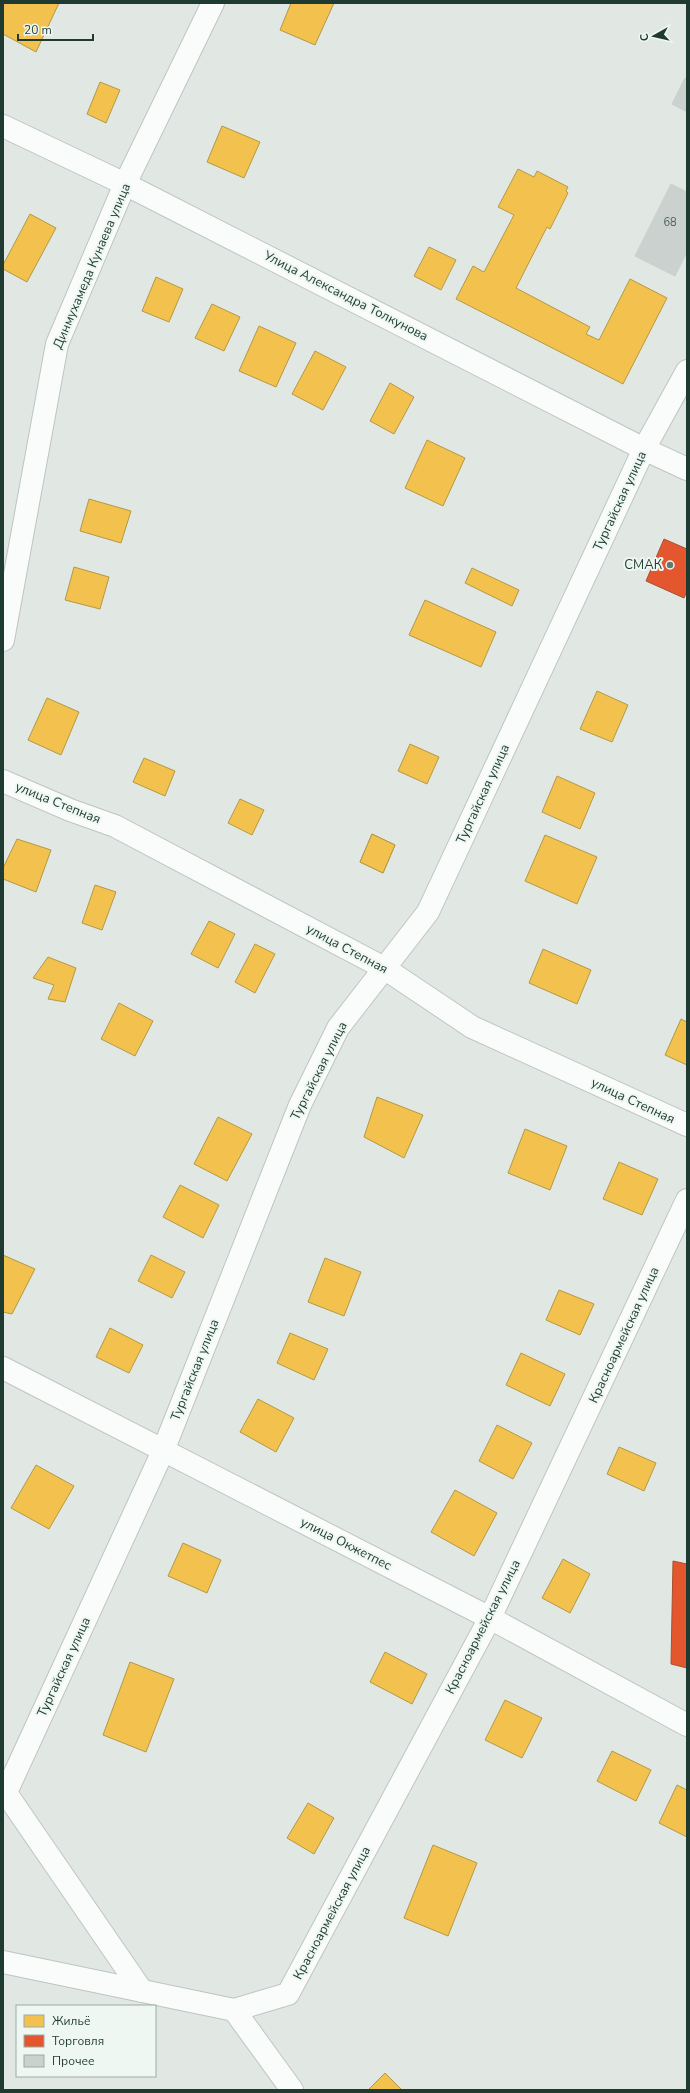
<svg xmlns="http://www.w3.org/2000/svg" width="690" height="2093" viewBox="0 0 690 2093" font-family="'Nunito Sans',sans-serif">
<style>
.homes{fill:#f2c14e;stroke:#b39945}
.shops{fill:#e4572e;stroke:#a94f2f}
.building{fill:#cbd1ce;stroke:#cad1cd}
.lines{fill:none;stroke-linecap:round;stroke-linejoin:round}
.street-casing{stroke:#bec5c1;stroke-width:24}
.street{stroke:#fafcfb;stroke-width:22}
.poi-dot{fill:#637870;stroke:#eff7f2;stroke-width:1.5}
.labels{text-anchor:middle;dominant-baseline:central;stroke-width:4;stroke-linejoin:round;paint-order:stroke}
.number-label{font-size:11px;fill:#4a6058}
.street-label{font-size:13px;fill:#1f3b31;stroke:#eff7f2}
.poi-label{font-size:13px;fill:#1f3b31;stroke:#eff7f2;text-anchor:end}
</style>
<rect width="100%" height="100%" fill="#e1e8e4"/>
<!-- homes -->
<g class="homes">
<polygon points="3,3 59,3 36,52 3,34"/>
<polygon points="291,3 334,3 315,45 280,30"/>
<polygon points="100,82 120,90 106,123 87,114"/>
<polygon points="222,126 260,142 244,178 207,162"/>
<polygon points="518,169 534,177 537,171 568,187 566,191 568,193 550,229 547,227 516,288 590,327 586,334 599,340 630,279 667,298 623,384 456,299 473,266 484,272 514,215 498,207"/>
<polygon points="30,214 56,228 27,282 3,269 3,265"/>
<polygon points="429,247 456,260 441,290 414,276"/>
<polygon points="156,277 183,289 169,322 142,311"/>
<polygon points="212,304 240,317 224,351 195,338"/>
<polygon points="259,326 296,343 276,387 239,371"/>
<polygon points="315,351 346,367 323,410 292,394"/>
<polygon points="390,383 414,397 394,434 370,421"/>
<polygon points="427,440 465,458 443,506 405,488"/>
<polygon points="89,499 131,511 121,543 80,531"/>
<polygon points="74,567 109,577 100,609 65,600"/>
<polygon points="472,568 519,590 512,606 465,583"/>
<polygon points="425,600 496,632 481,667 409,635"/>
<polygon points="597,691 628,705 612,742 580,729"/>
<polygon points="47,698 79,712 61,755 28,740"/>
<polygon points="410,744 439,757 427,784 398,771"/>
<polygon points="144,758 175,771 165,796 133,782"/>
<polygon points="557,776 595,793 580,829 542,812"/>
<polygon points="240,799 264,810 252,835 228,823"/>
<polygon points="372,834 395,845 383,873 360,862"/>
<polygon points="372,834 395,845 383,873 360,862"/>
<polygon points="545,835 597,857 577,904 525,881"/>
<polygon points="17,839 51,850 36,892 3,879 3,868"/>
<polygon points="95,885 116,892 102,930 82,923"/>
<polygon points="209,921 235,934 218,968 191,954"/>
<polygon points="255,944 275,954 255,993 235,982"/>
<polygon points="543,949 591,970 577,1004 529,983"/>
<polygon points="48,957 76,968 65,1002 48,999 54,985 33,978"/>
<polygon points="119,1003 153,1021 135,1056 101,1039"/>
<polygon points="681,1019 687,1022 687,1065 665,1055"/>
<polygon points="377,1097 423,1115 404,1158 364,1137"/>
<polygon points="218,1117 252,1134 227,1181 194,1164"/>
<polygon points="525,1129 567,1146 550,1190 508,1173"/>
<polygon points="619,1162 658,1179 642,1215 603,1199"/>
<polygon points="180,1185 219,1205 203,1238 163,1217"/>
<polygon points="3,1255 35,1269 12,1314 3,1312"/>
<polygon points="151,1255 185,1272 172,1298 138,1281"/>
<polygon points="325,1258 361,1272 344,1316 308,1302"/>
<polygon points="559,1290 594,1304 580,1335 546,1320"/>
<polygon points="110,1328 143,1345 129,1373 96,1357"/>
<polygon points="290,1333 328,1349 314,1380 277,1363"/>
<polygon points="521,1353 565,1374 550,1406 506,1385"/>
<polygon points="258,1399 294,1418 276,1452 240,1432"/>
<polygon points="497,1425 532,1443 513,1479 479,1461"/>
<polygon points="619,1447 656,1463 644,1491 607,1474"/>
<polygon points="36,1465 74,1486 49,1529 11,1508"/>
<polygon points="455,1490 497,1513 474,1556 431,1532"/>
<polygon points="183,1543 221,1560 207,1593 168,1576"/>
<polygon points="563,1559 590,1574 570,1613 542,1598"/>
<polygon points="385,1652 427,1674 412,1704 370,1682"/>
<polygon points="130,1662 174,1679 146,1752 103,1735"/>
<polygon points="505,1700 542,1718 522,1758 485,1740"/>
<polygon points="612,1751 651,1770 636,1801 597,1781"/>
<polygon points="677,1785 687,1790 687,1837 659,1823"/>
<polygon points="308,1803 334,1818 314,1854 287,1838"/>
<polygon points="433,1845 477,1863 448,1936 404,1918"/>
<polygon points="385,2073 402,2090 368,2090"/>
</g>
<!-- shops -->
<g class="shops">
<polygon points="664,539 687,549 687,591 684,598 646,581"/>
<polygon points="673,1561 687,1564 687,1668 671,1664"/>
</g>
<!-- building -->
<g class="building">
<polygon points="685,78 687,79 687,112 672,104"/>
<polygon points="671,184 687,192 687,252 675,276 635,256"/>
</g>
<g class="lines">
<defs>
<g id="street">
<polyline points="3,126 125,184 644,449 687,469"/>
<polyline points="3,640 57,344 125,184 213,3"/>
<polyline points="3,781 70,810 115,826 384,968 472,1027 687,1125"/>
<polyline points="3,1368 490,1618 687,1725"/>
<polyline points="6,1793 142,1991"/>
<polyline points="3,1799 163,1451 300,1105 338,1028 428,912 644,449 687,371"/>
<polyline points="3,1962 234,2010 292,2090"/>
<polyline points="234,2010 288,1994 490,1618 687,1200"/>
</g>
</defs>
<!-- street casing -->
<use href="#street" class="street-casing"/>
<!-- street -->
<use href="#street" class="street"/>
</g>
<!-- markers -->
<circle class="poi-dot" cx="670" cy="565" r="4"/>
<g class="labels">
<!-- number labels -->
<g class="number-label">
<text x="670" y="222">68</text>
</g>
<!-- street labels -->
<g class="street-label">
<text transform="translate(92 266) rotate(-67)">Динмухамеда Кунаева улица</text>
<text transform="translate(346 296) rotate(27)">Улица Александра Толкунова</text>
<text transform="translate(620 501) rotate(-65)">Тургайская улица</text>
<text transform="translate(483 794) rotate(-65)">Тургайская улица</text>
<text transform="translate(58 803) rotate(22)">улица Степная</text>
<text transform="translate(347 949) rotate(28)">улица Степная</text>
<text transform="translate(319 1071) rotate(-63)">Тургайская улица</text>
<text transform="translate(633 1101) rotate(25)">улица Степная</text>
<text transform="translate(624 1335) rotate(-65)">Красноармейская улица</text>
<text transform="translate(195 1370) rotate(-68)">Тургайская улица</text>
<text transform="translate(346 1544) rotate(27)">улица Окжетпес</text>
<text transform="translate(483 1627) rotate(-63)">Красноармейская улица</text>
<text transform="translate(64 1667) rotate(-65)">Тургайская улица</text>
<text transform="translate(332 1913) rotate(-62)">Красноармейская улица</text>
</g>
<!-- poi labels -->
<g class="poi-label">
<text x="662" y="565">СМАК</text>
</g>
</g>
<!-- border -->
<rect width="690" height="2093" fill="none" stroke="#1f3b31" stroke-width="8"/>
<!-- legend -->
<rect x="16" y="2005" width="140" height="72" fill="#eff7f2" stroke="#9caca5"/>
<rect x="24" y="2015" width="20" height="12" fill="#f2c14e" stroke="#9caca5"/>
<text x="52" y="2025" font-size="12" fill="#1f3b31">Жильё</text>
<rect x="24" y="2035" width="20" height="12" fill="#e4572e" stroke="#9caca5"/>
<text x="52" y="2045" font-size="12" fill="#1f3b31">Торговля</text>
<rect x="24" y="2055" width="20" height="12" fill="#cbd1ce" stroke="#9caca5"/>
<text x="52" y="2065" font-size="12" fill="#1f3b31">Прочее</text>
<!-- north arrow -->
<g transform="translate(654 36) rotate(262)" stroke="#eff7f2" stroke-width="3" paint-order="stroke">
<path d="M0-3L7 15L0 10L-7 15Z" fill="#1f3b31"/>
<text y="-6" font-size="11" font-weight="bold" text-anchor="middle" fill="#1f3b31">С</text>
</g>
<!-- scale -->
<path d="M18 34v6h75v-6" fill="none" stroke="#1f3b31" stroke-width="2"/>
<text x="24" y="34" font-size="12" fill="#1f3b31" stroke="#eff7f2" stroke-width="3" paint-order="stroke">20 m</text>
</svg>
